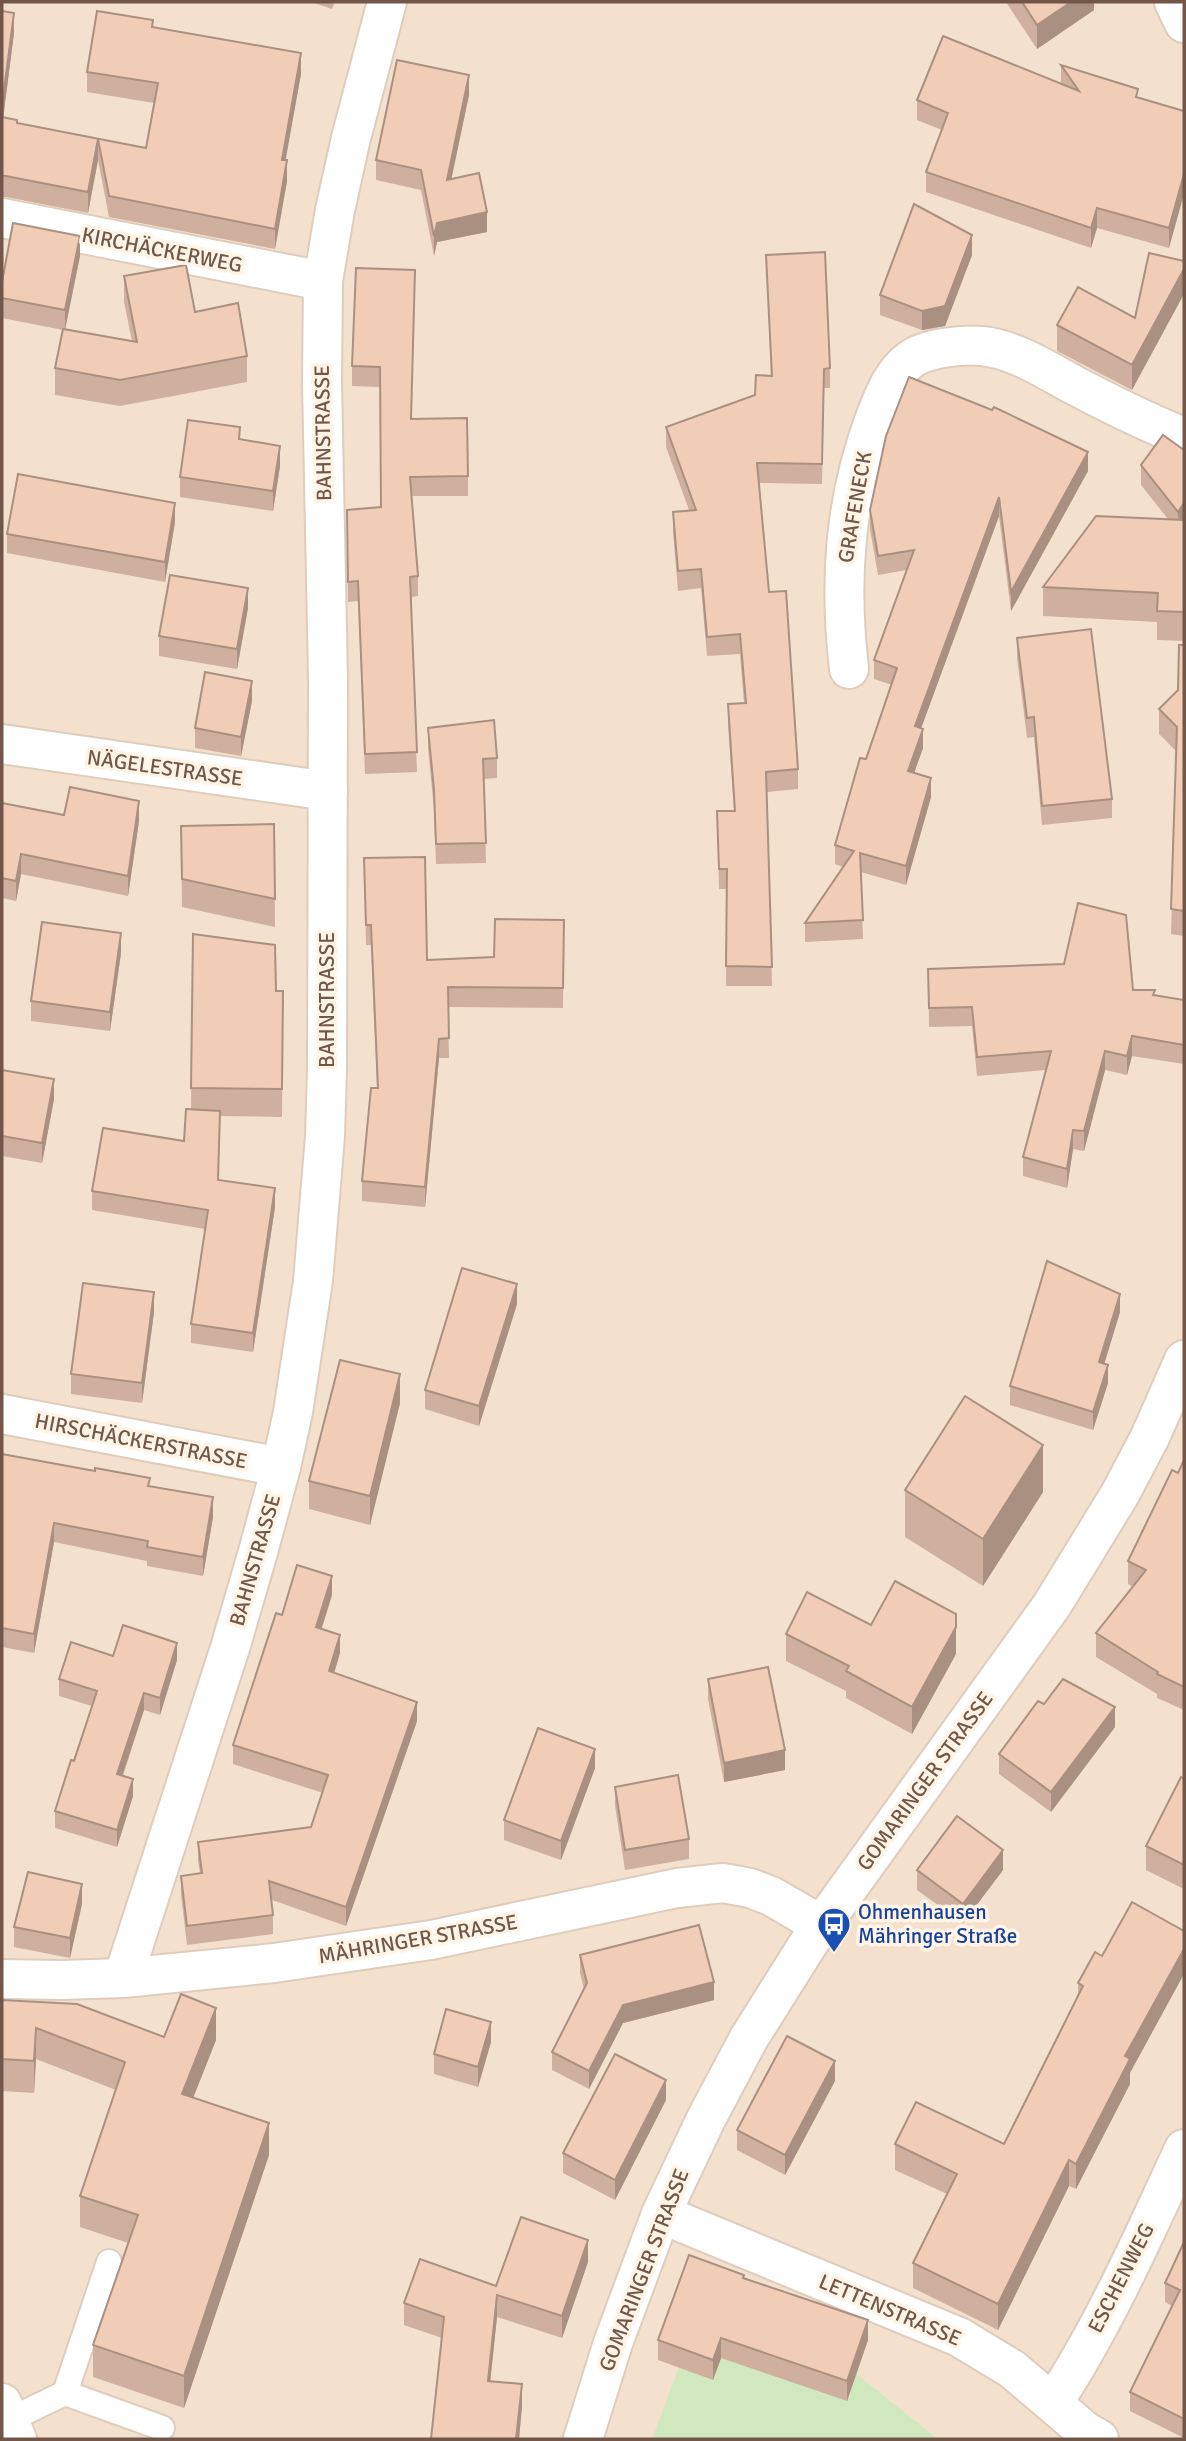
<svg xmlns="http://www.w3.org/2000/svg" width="1186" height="2441" viewBox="0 0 1186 2441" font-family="Signika,sans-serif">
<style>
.residential{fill:#f3e1ce}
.green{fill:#d1e8bf}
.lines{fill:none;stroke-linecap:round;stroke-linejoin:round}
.service-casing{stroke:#dfccbc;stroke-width:28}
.minor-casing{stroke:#dfccbc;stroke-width:42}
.secondary-casing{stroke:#e4cdba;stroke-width:42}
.service{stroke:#fff;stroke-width:24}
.minor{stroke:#fff;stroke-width:38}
.secondary{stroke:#fff;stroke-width:38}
.wall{fill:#cfb09e}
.shaded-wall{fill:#a99081}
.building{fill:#f1cdb8;stroke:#a99081;stroke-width:2}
.labels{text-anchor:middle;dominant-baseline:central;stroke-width:7;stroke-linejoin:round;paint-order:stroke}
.street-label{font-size:21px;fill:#725648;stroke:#fff4e5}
.transit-label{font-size:21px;fill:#164399;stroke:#fff4e5;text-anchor:start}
</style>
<rect width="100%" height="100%" fill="#fcf0e0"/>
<!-- residential -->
<rect class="residential" x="2" y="2" width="1182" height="2437"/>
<!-- green -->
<polygon class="green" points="698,2317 819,2344 938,2439 652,2439"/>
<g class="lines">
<defs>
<g id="service">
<polyline points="65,2393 109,2262"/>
<polyline points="9,2420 65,2393 162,2428"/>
</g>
<g id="minor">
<polyline points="1174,2 1184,23"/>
<polyline points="2,218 323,281"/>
<path d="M849 669C839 582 844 501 875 418 883 398 891 374 910 360 925 348 963 344 982 346 1014 349 1046 370 1074 385 1110 404 1146 422 1184 437"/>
<polyline points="2,744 328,791"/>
<polyline points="2,1414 281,1467"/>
<polyline points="123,1978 230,1648 258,1552 281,1467 293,1412 313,1281 325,1136 327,1070 328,679 322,381 323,281 335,210 351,138 387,2"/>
<polyline points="2,1979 61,1980 123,1978 274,1963 431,1940 677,1888 723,1883 750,1888 771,1896 821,1925"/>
<polyline points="661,2214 959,2337 1012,2369 1085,2431 1099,2439"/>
<path d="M1053 2403C1105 2324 1144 2235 1184 2149"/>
<polyline points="583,2439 613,2343 661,2214 706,2119 749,2038 810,1941 1052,1605 1120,1494 1150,1437 1184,1360"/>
</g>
<polyline id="secondary" points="2,2403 17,2439"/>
</defs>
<!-- service casing -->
<use href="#service" class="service-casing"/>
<!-- minor casing -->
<use href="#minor" class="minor-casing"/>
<!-- secondary casing -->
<use href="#secondary" class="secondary-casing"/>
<!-- service -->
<use href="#service" class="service"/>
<!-- minor -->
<use href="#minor" class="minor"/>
<!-- secondary -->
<use href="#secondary" class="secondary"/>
</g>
<!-- wall -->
<g class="wall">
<polygon points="311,2 335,2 332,9"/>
<polygon points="1006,2 1094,2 1094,10 1037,49"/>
<polygon points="2,11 14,33 3,118 17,123 146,148 154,103 87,92 87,72 153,27 301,74 285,160 287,181 275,249 109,217 98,160 88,213 6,197 2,197"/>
<polygon points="1061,65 1138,98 1184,111 1169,248 1097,228 1091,248 926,192 926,172 942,130 917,120 917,100 1061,84"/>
<polygon points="469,95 451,179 487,232 437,242 434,256 421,190 376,180 376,160"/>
<polygon points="766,255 830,368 830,388 824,388 822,484 759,483 769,592 798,769 798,789 767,792 772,986 726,986 727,889 719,889 717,811 734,811 728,724 728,704 744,703 740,654 707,656 701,588 678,591 673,532 673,512 689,510 666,447 666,427 755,395 771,376"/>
<polygon points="972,255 945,326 922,330 880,315 880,295"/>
<polygon points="80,256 65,329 132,341 124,302 124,276 195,312 247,356 247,382 120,406 55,395 55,368 63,330 2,318 2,282"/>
<polygon points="415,290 411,419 468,476 468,496 412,496 418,576 418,596 411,597 417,772 365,774 358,601 348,602 347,510 381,507 380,387 352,386 352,366"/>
<polygon points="1135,318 1132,390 1057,351 1057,325"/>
<polygon points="240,440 280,466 273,511 180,497 180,477"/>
<polygon points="1184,450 1184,641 1157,640 1157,622 1043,616 1043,587 1168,519 1141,485 1141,465"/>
<polygon points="1088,471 1011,611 999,516 921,728 923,748 914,773 931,797 906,885 861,872 863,939 805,942 805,923 843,867 835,864 835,845 892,685 874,679 874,660 907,570 878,575 870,529 870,510"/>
<polygon points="175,522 165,582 7,553 7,534"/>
<polygon points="248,608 237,669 159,656 159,636"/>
<polygon points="1017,638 1112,799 1112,818 1042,825 1034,737 1027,738 1017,658"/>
<polygon points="1184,645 1184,936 1171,934 1176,751 1159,734 1159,709 1178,690"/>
<polygon points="252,701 241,756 195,748 195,728"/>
<polygon points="428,728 497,758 497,778 484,779 486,863 436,864 434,810 428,748"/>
<polygon points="2,803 64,815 139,821 128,896 21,874 16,901 2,898"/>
<polygon points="274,824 275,927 182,907 181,826"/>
<polygon points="364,858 427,960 494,957 564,920 563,1008 448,1007 449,1058 439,1058 425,1207 362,1201 362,1181 377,1088 371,945 366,945"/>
<polygon points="193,934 276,991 283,1019 282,1117 220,1116 218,1180 275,1207 253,1352 191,1343 191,1324 205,1229 92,1210 92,1191 184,1141 191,1110"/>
<polygon points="121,953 110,1031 31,1021 31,1001"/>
<polygon points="928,969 1133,990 1184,1000 1184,1064 1132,1056 1127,1075 1105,1070 1084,1151 1073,1149 1067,1188 1023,1176 1023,1157 1046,1070 977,1076 972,1026 929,1027"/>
<polygon points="2,1070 54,1099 42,1163 2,1156"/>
<polygon points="517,1304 479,1426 425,1409 425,1390"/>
<polygon points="154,1312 142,1403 71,1394 71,1374"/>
<polygon points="1120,1312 1104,1364 1108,1383 1093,1430 1010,1405 1010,1386"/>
<polygon points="400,1403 370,1525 309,1509 309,1481"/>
<polygon points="2,1454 150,1486 213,1517 203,1576 147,1566 147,1561 54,1542 34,1653 2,1647"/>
<polygon points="1184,1460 1184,1710 1157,1698 1157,1694 1096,1657 1096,1633 1133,1587 1128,1584 1128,1561 1178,1473"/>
<polygon points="905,1490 1043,1492 983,1586 905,1537"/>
<polygon points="332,1595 322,1628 340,1653 334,1673 417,1721 346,1926 272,1900 273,1915 273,1934 187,1945 181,1895 181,1876 200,1873 198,1861 198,1842 311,1827 323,1793 233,1764 233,1745 282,1615"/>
<polygon points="871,1625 956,1654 912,1734 846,1698 846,1691 786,1661 786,1634"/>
<polygon points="113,1656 177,1660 160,1715 144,1710 123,1776 133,1796 117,1847 55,1828 55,1811 92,1706 59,1696 59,1679"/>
<polygon points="708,1679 785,1770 724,1782 708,1699"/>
<polygon points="1044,1704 1115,1727 1051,1812 999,1774 999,1754"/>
<polygon points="595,1768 561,1860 504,1840 504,1820"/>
<polygon points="1184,1779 1184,1889 1146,1870 1146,1846"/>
<polygon points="615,1787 689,1839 689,1859 625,1870 615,1806"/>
<polygon points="917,1870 1003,1870 963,1923 917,1890"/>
<polygon points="82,1904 70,1958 14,1947 14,1927"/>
<polygon points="1095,1952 1130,2073 1130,2084 1076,2189 1069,2186 998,2330 913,2288 913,2263 947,2194 895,2170 895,2144 1004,2144 1078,1997 1078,1983"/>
<polygon points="580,1955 714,2000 623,2023 589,2089 552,2070 552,2052 584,1989 580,1973"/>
<polygon points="2,2000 164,2037 216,2040 193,2098 269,2155 184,2408 93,2377 93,2345 128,2243 80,2227 80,2196 116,2090 36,2059 34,2093 2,2091"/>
<polygon points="491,2042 478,2087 434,2074 434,2054"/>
<polygon points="835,2081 785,2175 737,2150 737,2130"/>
<polygon points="666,2100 615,2200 563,2173 563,2153"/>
<polygon points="1184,2242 1184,2438 1130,2411 1130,2392 1172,2306 1165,2302 1165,2283"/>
<polygon points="588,2262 562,2338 497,2317 490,2381 522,2406 519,2439 431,2439 442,2338 404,2325 404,2303 496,2286"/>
<polygon points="744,2278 868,2340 847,2401 721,2358 713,2380 658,2360 658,2340"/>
</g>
<!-- shaded-wall -->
<g class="shaded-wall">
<polygon points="1071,2 1094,2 1094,10 1037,49 1037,25"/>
<polygon points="14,13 14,33 2,127 2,106"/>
<polygon points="301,53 301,74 282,180 282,160"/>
<polygon points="469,75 469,95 447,200 447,180"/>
<polygon points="98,139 98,160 88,213 88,192"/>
<polygon points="287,160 287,181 275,249 275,229"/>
<polygon points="1184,174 1184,194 1169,248 1169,228"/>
<polygon points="1097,208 1097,228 1091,248 1091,228"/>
<polygon points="487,212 487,232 437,242 434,256 434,236 437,223"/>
<polygon points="972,235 972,255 945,326 922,330 922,311"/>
<polygon points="80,236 80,256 65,330 65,310"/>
<polygon points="1184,269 1184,294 1132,390 1132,365"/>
<polygon points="280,446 280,466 273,511 273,491"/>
<polygon points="1088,452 1088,471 1011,611 1011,592"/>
<polygon points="999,497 999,516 915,745 915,726"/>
<polygon points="175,503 175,522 165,582 165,562"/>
<polygon points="1184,503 1184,523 1178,532 1178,512"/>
<polygon points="248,588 248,608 237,669 237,649"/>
<polygon points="252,681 252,701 241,756 241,737"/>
<polygon points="923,729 923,748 908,790 908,771"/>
<polygon points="931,778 931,797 906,885 906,866"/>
<polygon points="139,801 139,821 128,896 128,876"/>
<polygon points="21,854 21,874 16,901 16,881"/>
<polygon points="121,933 121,953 110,1031 110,1012"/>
<polygon points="1132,1036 1132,1056 1127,1075 1127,1056"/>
<polygon points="439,1039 439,1058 425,1207 425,1187"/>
<polygon points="1105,1051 1105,1070 1084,1151 1084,1131"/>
<polygon points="54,1079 54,1099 42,1163 42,1143"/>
<polygon points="1073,1130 1073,1149 1067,1188 1067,1169"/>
<polygon points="275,1188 275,1207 253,1352 253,1333"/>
<polygon points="517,1284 517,1304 479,1426 479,1406"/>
<polygon points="154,1292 154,1312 142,1403 142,1383"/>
<polygon points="1120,1294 1120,1312 1099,1381 1099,1362"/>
<polygon points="1108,1365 1108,1383 1093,1430 1093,1412"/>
<polygon points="400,1374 400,1403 370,1525 370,1496"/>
<polygon points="1043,1445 1043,1492 983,1586 983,1539"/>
<polygon points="213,1497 213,1517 203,1576 203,1557"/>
<polygon points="54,1523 54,1542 34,1653 34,1634"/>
<polygon points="332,1576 332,1595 316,1646 316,1627"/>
<polygon points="956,1627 956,1654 912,1734 912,1707"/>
<polygon points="340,1635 340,1653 329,1690 329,1671"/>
<polygon points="177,1643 177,1660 160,1715 160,1698"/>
<polygon points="144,1693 144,1710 117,1791 117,1774"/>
<polygon points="417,1702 417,1721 346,1926 346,1907"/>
<polygon points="1115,1707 1115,1727 1051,1812 1051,1792"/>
<polygon points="595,1749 595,1768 561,1860 561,1841"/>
<polygon points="785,1750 785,1770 724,1782 724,1763"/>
<polygon points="133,1779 133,1796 117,1847 117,1830"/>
<polygon points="1003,1850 1003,1870 963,1923 963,1904"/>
<polygon points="82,1884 82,1904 70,1958 70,1938"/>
<polygon points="1184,1949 1184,1974 1130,2073 1130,2084 1076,2189 1076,2164 1125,2056"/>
<polygon points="714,1982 714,2000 623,2023 589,2089 589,2071 623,2005"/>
<polygon points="216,2008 216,2040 182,2126 182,2094"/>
<polygon points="491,2022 491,2042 478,2087 478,2067"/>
<polygon points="36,2028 36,2059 34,2093 34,2061"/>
<polygon points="835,2061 835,2081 785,2175 785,2155"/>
<polygon points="666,2080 666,2100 615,2200 615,2180"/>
<polygon points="269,2123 269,2155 184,2408 184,2376"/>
<polygon points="1069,2160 1069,2186 998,2330 998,2304"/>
<polygon points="588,2240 588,2262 562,2338 562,2316"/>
<polygon points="497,2295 497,2317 488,2403 488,2381"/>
<polygon points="868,2320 868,2340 847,2401 847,2381"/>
<polygon points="721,2338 721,2358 713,2380 713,2360"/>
<polygon points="522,2384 522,2406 519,2439 516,2439"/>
</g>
<!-- building -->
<g class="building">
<polygon points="1022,2 1071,2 1037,25"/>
<polygon points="2,11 14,13 2,106"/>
<polygon points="97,11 153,20 152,27 301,53 282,160 287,160 275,229 109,196 98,139 88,192 6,176 2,176 2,117 17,120 17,123 146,148 158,83 87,72"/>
<polygon points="943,36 1079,91 1061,65 1138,89 1136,97 1184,111 1184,174 1169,228 1097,208 1091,228 926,172 948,113 917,100"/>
<polygon points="397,60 469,75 447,180 479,173 487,212 437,223 434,236 421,170 376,160"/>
<polygon points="914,204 972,235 945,306 922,311 880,295"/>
<polygon points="13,223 80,236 65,310 2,298 2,282"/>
<polygon points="825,252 830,368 824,369 822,464 757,463 769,592 786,591 798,769 766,772 772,967 726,966 727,869 719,869 717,811 735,811 728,704 746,703 740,634 707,637 701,569 678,571 673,512 696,510 666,427 755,395 756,375 772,376 766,255"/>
<polygon points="1149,253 1184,261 1184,269 1132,365 1057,325 1078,287 1135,318"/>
<polygon points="186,265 195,312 238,303 247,356 120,380 55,368 63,329 137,342 124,276"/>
<polygon points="356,268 415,270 411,419 467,418 468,476 410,477 418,576 410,577 417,752 365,754 358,581 348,582 347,510 381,507 380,367 352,366"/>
<polygon points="909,377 992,410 994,407 1088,452 1011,592 999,497 915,726 923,729 908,771 931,778 906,866 860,853 863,920 805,923 854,851 835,845 860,758 866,759 897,668 874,660 914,550 878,556 870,510 886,436"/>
<polygon points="188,420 240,427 239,439 280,446 273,491 180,477"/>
<polygon points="1163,435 1184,450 1184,503 1178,512 1141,465"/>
<polygon points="18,474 175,503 165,562 7,534"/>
<polygon points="1096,516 1184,520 1184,612 1157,611 1158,593 1043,587"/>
<polygon points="170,575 248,588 237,649 159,636"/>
<polygon points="1091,629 1112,799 1042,806 1034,717 1027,718 1017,638"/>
<polygon points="1179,645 1184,645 1184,911 1171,909 1177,727 1159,709 1178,690"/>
<polygon points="205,672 252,681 241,737 195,728"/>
<polygon points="494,720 497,758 483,759 486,843 436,844 434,790 428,728"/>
<polygon points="70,787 139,801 128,876 21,854 16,881 2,878 2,803 64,815"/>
<polygon points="274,824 275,899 182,879 181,826"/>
<polygon points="425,857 427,960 494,957 495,919 564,920 563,988 448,987 449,1038 439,1039 425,1187 362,1181 371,1088 378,1088 371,925 366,925 364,858"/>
<polygon points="1078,903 1126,915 1133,990 1155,990 1153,995 1184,1000 1184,1045 1132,1036 1127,1056 1105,1051 1084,1131 1073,1130 1067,1169 1023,1157 1051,1051 977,1057 972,1007 929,1008 928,969 1064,964"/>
<polygon points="42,922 121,933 110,1012 31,1001"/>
<polygon points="193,934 275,945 276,991 283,991 282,1089 191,1088"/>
<polygon points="2,1070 54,1079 42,1143 2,1136"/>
<polygon points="186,1109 220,1111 218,1180 275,1188 253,1333 191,1324 208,1210 92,1191 103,1128 184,1141"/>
<polygon points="1047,1261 1120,1294 1099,1362 1108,1365 1093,1412 1010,1386"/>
<polygon points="462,1268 517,1284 479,1406 425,1390"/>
<polygon points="83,1283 154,1292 142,1383 71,1374"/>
<polygon points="340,1360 400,1374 370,1496 309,1481"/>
<polygon points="965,1396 1043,1445 983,1539 905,1490"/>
<polygon points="2,1454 95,1471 95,1468 150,1478 148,1486 213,1497 203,1557 147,1547 148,1541 54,1523 34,1634 2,1628"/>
<polygon points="1184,1460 1184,1687 1157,1674 1158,1672 1096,1633 1146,1570 1128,1561 1172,1470 1178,1473"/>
<polygon points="297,1565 332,1576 316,1627 340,1635 329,1671 417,1702 346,1907 269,1881 273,1915 187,1926 181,1876 202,1873 198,1842 311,1827 328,1775 233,1745 276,1613 282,1615"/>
<polygon points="895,1581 956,1614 956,1627 912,1707 846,1671 849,1666 786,1634 807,1592 871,1625"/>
<polygon points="123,1625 177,1643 160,1698 144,1693 117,1774 133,1779 117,1830 55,1811 71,1760 74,1761 97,1691 59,1679 71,1642 113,1656"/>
<polygon points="768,1667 785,1750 724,1763 708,1679"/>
<polygon points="1063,1679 1115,1707 1051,1792 999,1754 1038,1701 1044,1704"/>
<polygon points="538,1728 595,1749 561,1841 504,1820"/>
<polygon points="678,1775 689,1839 625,1850 615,1787"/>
<polygon points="1181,1777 1184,1779 1184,1865 1146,1846"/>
<polygon points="957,1816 1003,1850 963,1904 917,1870"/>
<polygon points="28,1872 82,1884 70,1938 14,1927"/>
<polygon points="1132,1902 1184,1931 1184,1949 1125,2056 1130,2059 1076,2164 1069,2160 998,2304 913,2263 957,2174 895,2144 916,2102 1004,2144 1083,1986 1078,1983 1095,1952 1102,1956"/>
<polygon points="699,1925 714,1982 623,2005 589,2071 552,2052 587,1983 580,1955"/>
<polygon points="181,1994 216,2008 182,2094 269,2123 184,2376 93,2345 138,2215 80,2196 125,2062 36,2028 34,2061 2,2059 2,2000 77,2004 164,2037"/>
<polygon points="446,2009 491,2022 478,2067 434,2054"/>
<polygon points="787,2036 835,2061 785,2155 737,2130"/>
<polygon points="615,2054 666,2080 615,2180 563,2153"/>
<polygon points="521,2217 588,2240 562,2316 497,2295 488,2381 522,2384 516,2439 431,2439 444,2317 404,2303 420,2259 496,2286"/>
<polygon points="1184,2242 1184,2419 1130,2392 1180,2290 1165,2283"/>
<polygon points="689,2255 744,2275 743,2278 868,2320 847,2381 721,2338 713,2360 658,2340"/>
</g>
<!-- icons -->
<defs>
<symbol id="bus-pin" viewBox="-11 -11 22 30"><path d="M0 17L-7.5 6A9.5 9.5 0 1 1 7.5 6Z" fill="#1a4fb4" stroke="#fff4e5"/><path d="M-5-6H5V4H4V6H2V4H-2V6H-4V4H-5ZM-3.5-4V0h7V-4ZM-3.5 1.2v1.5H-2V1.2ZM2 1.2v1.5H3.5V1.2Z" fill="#fff"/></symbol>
</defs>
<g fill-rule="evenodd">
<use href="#bus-pin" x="815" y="1905" width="38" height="52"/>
</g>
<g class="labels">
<!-- street labels -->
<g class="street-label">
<text transform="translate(162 250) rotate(11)">KIRCHÄCKERWEG</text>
<text transform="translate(323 433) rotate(-91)">BAHNSTRASSE</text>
<text transform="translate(855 507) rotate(-80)">GRAFENECK</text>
<text transform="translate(165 768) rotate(8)">NÄGELESTRASSE</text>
<text transform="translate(327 1000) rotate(-90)">BAHNSTRASSE</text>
<text transform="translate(141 1441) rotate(11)">HIRSCHÄCKERSTRASSE</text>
<text transform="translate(255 1560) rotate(-74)">BAHNSTRASSE</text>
<text transform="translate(925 1781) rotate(-54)">GOMARINGER STRASSE</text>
<text transform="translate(418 1939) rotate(-10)">MÄHRINGER STRASSE</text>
<text transform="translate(644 2270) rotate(-69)">GOMARINGER STRASSE</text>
<text transform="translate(1121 2278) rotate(-63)">ESCHENWEG</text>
<text transform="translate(890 2310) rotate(23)">LETTENSTRASSE</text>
</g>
<!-- transit labels -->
<g class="transit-label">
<text x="858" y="1912">Ohmenhausen<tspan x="858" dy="24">Mähringer Straße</tspan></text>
</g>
</g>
<!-- border -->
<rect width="1186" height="2441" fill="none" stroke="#725648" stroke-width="7"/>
</svg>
